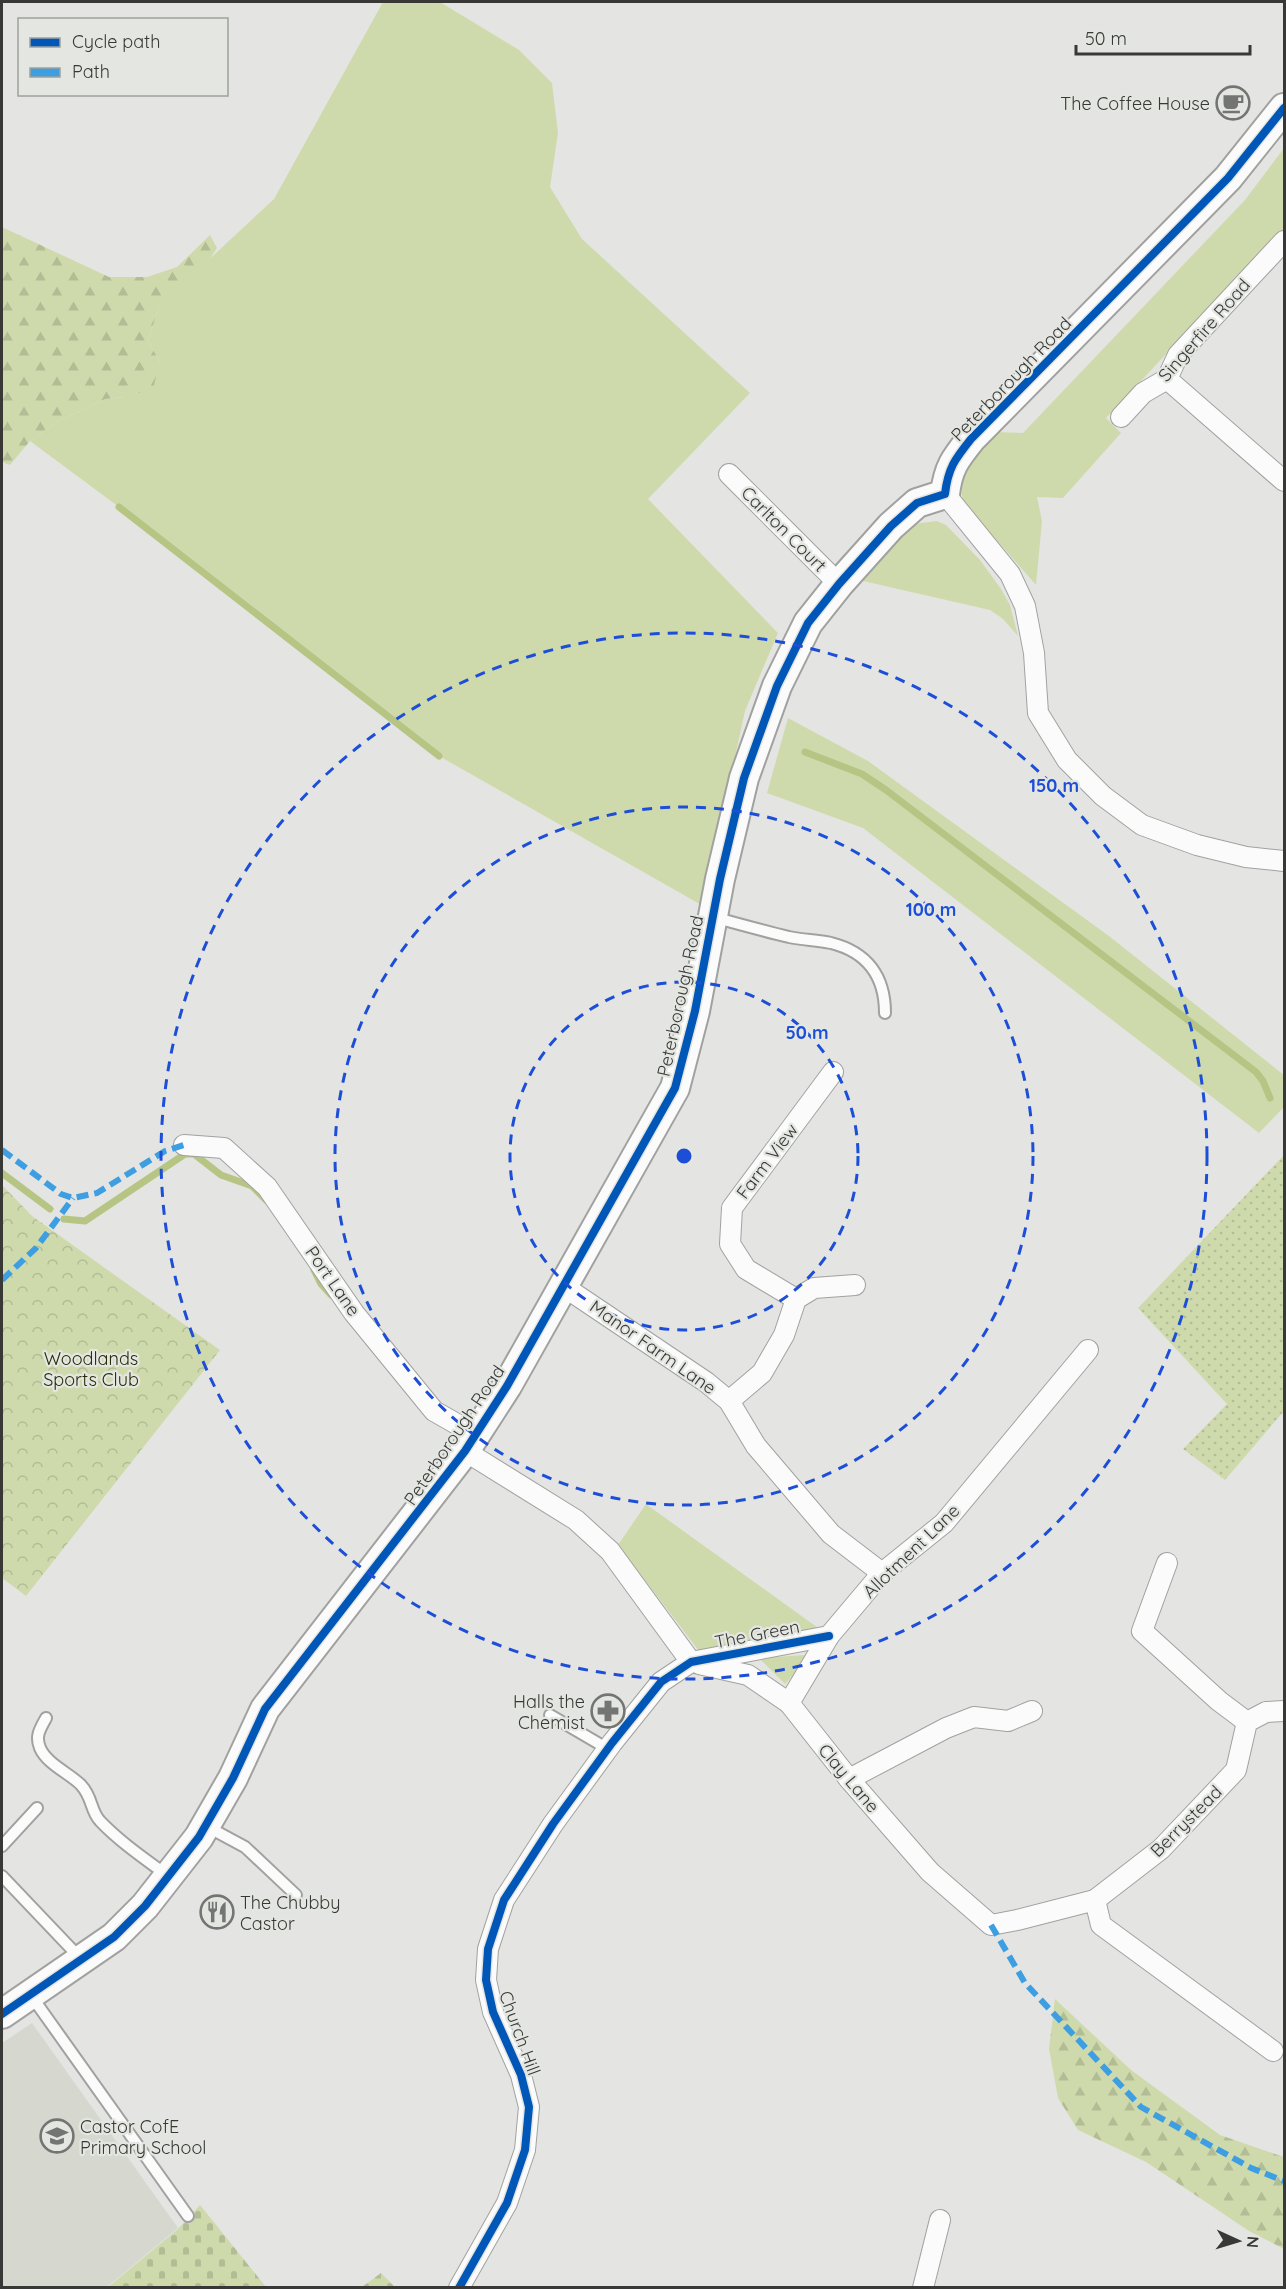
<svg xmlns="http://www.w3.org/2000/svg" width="1286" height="2289" viewBox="0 0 1286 2289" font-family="Quicksand,sans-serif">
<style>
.built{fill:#d6d8d0}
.grass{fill:#cfdaac}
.forest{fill:url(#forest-firs)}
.cemetery{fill:url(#cemetery-stones)}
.park{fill:url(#park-crowns)}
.garden{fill:url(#garden-dots)}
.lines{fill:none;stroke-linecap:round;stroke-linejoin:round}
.stream{stroke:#b6c584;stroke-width:7}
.lane-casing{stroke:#a1a2a0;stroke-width:14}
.street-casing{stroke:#a1a2a0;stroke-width:22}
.secondary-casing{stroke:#a1a2a0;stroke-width:32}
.lane{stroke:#fbfbfb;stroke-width:10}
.street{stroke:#fbfbfb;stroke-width:20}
.secondary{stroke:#fbfbfb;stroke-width:28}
.quiet{stroke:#3e9ee2;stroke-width:6;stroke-dasharray:12 6;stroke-linecap:butt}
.cycleway-casing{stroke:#e4e6e1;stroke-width:11}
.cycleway{stroke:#0057b8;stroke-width:8}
.ring{fill:none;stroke:#1d4ed8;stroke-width:3;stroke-dasharray:10 8}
.labels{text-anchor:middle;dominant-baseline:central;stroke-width:4.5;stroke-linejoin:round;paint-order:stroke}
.poi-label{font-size:18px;fill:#383937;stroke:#e4e6e1;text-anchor:end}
.street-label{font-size:18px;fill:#383937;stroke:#e4e6e1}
.park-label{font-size:18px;fill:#262d06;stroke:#e4e6e1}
.centre{fill:#1d4ed8;stroke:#e4e6e1;stroke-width:3}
.ring-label{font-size:18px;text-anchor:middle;font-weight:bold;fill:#1d4ed8;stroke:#e4e6e1;stroke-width:4.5;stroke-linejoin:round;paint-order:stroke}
</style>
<defs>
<pattern id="forest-firs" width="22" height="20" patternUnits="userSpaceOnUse" patternTransform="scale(1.5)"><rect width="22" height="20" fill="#cfdaac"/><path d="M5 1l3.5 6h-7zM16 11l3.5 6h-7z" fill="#b2bc95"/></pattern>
<pattern id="cemetery-stones" width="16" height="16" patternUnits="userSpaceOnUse" patternTransform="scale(1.5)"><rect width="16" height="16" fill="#cfdaac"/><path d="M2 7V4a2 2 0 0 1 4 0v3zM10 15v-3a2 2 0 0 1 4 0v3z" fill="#b2bc95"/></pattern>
<pattern id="park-crowns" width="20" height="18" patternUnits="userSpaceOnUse" patternTransform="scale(1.5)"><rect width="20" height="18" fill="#cfdaac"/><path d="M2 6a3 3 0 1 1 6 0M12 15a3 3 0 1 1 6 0" fill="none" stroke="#b2bc95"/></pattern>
<pattern id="garden-dots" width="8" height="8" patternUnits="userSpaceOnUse" patternTransform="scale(1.5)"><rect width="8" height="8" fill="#cfdaac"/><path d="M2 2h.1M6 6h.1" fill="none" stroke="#b2bc95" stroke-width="1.8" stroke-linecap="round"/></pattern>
</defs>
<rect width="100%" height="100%" fill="#e4e5e2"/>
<!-- built -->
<polygon class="built" points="32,2023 178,2228 107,2287 2,2288 2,2043"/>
<!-- grass -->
<g class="grass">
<polygon points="383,2 440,2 519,50 552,83 558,133 550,187 582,239 750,393 648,499 778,633 745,711 707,886 705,907 439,756 119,507 30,441 57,422 105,399 125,397 160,362 148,341 159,306 274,199"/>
<path d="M1284 148V229L1106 418 1121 433 1063 498 1037 497 1042 521 1036 585 964 503C953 471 976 454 995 432L1023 433 1245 200Z"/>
<polygon points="937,521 946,525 980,560 1001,589 1010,605 1018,636 1003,619 990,610 863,581 913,524"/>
<polygon points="788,718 868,761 1109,936 1284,1075 1284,1107 1259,1133 863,828 767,793"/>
<polygon points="646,1504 821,1630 699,1651 618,1545"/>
<polygon points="805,1655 801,1667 785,1684 759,1658"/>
</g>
<!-- forest -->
<g class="forest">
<polygon points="2,227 109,277 147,277 177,267 210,235 217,248 202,271 159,306 148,341 160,362 153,389 125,397 105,399 57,422 30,441 10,465 2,462"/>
<polygon points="1055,1999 1131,2070 1220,2135 1284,2157 1284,2249 1249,2231 1146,2162 1078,2130 1058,2098 1049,2049"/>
</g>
<!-- cemetery -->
<g class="cemetery">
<polygon points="200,2205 266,2287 107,2288 178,2229"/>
<polygon points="381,2273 395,2287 362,2287"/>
</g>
<!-- park -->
<polygon class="park" points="2,1185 32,1216 220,1350 26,1596 2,1578"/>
<!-- garden -->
<polygon class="garden" points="1284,1155 1284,1411 1225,1480 1183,1449 1227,1404 1138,1308"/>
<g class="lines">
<!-- stream -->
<g class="stream">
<polyline points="119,507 439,756"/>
<polyline points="805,752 862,774 886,790 1256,1072 1263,1081 1270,1098"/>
<polyline points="2,1173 50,1209"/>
<polyline points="64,1219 85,1221 185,1154 194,1154 221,1175 252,1186 266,1200"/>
<polyline points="314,1270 321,1284 331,1295"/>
</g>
<defs>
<g id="lane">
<path d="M713 917C739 924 764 931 789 937 803 940 817 940 831 943 867 952 885 976 885 1013"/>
<polyline points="550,1715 608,1749"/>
<path d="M46 1718C40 1729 35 1736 40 1748 47 1764 69 1773 81 1785 93 1798 90 1810 100 1821 120 1842 145 1859 168 1876"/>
<polyline points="206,1826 245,1847 296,1895"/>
<polyline points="2,1846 37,1808"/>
<polyline points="2,1876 81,1959"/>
<polyline points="30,1994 188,2216"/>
</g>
<g id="street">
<polyline points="1167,379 1284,481"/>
<polyline points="1121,417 1143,393 1167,379 1178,355 1284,241"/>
<polyline points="729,474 839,584"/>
<polyline points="945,494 1010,574 1025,606 1034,653 1038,713 1067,760 1103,796 1142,825 1197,845 1246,857 1284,861"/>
<polyline points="184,1145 224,1148 267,1187 354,1313 434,1411 476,1435"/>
<polyline points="563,1286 706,1382 729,1401 756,1446 831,1534 882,1573"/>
<polyline points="796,1299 746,1269 730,1244 732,1208 833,1072"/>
<polyline points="729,1401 762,1373 784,1335 796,1299 814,1288 855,1285"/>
<polyline points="465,1451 576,1520 610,1551 691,1662"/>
<polyline points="1167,1563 1142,1631 1219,1701 1247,1722"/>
<polyline points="699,1664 748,1675 789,1703 849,1779 930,1872 991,1925 1017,1920 1095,1900 1101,1925 1273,2051"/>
<polyline points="789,1703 829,1636 882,1573 944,1523 1088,1350"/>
<polyline points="849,1779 946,1728 974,1717 1008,1721 1032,1711"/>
<polyline points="1095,1900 1161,1849 1236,1770 1247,1722 1266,1712 1284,1711"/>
<polyline points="459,2288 507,2203 525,2150 529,2107 521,2075 493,2012 486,1980 488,1949 504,1900 553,1824 612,1743 661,1682 691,1662 829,1636"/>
<polyline points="923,2288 940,2220"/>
</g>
<path id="secondary" d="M2 2014 114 1937 145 1906 199 1837 233 1778 265 1709 465 1451 507 1386 675 1088 695 1011 720 879 744 778 777 686 808 623 839 584 891 526 917 503 945 494C948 468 955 459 971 439L1228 178 1284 108"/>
</defs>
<!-- lane casing -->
<use href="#lane" class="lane-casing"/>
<!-- street casing -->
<use href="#street" class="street-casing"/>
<!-- secondary casing -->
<use href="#secondary" class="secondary-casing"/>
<!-- lane -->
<use href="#lane" class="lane"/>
<!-- street -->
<use href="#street" class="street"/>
<!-- secondary -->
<use href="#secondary" class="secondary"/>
<!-- quiet -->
<g class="quiet">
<polyline points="2,1150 61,1194 73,1198 97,1193 165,1151 184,1145"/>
<polyline points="2,1280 36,1248 73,1198"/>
<polyline points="991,1925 1025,1983 1141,2107 1251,2168 1284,2181"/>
</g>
<defs>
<g id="cycleway">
<path d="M2 2014 114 1937 145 1906 199 1837 233 1778 265 1709 465 1451 507 1386 675 1088 695 1011 720 879 744 778 777 686 808 623 839 584 891 526 917 503 945 494C948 468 955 459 971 439L1228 178 1284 108"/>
<polyline points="459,2288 507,2203 525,2150 529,2107 521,2075 493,2012 486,1980 488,1949 504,1900 553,1824 612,1743 661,1682 691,1662 829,1636"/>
</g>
</defs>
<!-- cycleway casing -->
<use href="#cycleway" class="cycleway-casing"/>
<!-- cycleway -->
<use href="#cycleway" class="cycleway"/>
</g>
<!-- distance rings -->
<g class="ring">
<circle cx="684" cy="1156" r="174"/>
<circle cx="684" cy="1156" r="349"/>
<circle cx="684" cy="1156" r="523"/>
</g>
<!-- icons -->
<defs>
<symbol id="cafe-ring" viewBox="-11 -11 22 22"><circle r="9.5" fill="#e4e6e1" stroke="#747573" stroke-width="1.5"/><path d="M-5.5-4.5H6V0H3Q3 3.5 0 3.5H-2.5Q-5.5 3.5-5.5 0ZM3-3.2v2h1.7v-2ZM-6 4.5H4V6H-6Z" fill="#747573"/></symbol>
<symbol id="pharmacy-ring" viewBox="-11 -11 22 22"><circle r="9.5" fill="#e4e6e1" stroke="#747573" stroke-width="1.5"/><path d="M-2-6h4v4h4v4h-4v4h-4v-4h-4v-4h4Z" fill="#747573"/></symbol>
<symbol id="restaurant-ring" viewBox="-11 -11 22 22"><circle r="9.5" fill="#e4e6e1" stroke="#747573" stroke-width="1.5"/><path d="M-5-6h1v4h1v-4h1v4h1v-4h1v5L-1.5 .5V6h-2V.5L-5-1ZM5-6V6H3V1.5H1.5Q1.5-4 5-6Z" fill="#747573"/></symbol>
<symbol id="school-ring" viewBox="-11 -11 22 22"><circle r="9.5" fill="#e4e6e1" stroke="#747573" stroke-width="1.5"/><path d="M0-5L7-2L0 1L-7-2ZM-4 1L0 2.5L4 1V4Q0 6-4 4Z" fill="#747573"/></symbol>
</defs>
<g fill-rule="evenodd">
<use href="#cafe-ring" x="1214" y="84" width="38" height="38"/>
<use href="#pharmacy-ring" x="589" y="1692" width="38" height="38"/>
<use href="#restaurant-ring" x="198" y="1893" width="38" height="38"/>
<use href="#school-ring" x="38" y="2117" width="38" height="38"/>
</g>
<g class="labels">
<!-- poi labels -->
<g class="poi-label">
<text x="1210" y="103">The Coffee House</text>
<text x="585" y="1701">Halls the<tspan x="585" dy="21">Chemist</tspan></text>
<text x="240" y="1902" text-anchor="start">The Chubby<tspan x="240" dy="21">Castor</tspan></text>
<text x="80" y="2126" text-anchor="start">Castor CofE<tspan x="80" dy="21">Primary School</tspan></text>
</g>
<!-- street labels -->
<g class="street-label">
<text transform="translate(1204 330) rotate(-49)">Singerfire Road</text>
<text transform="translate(1011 379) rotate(-46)">Peterborough Road</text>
<text transform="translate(784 529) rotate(45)">Carlton Court</text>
<text transform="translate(680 996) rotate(-78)">Peterborough Road</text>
<text transform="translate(767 1161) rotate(-53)">Farm View</text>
<text transform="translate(333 1281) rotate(55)">Port Lane</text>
<text transform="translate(653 1347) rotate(35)">Manor Farm Lane</text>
<text transform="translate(454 1435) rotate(-56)">Peterborough Road</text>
<text transform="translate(911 1551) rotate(-44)">Allotment Lane</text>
<text transform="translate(757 1634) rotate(-11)">The Green</text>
<text transform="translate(849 1778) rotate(50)">Clay Lane</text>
<text transform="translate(1186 1821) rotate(-45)">Berrystead</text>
<text transform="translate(520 2033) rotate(70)">Church Hill</text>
</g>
<!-- park labels -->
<g class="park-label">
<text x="91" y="1358">Woodlands<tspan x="91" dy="21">Sports Club</tspan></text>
</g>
</g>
<circle cx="684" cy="1156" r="9" class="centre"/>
<g class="ring-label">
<text x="1054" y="792">150 m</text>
<text x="931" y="916">100 m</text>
<text x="807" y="1039">50 m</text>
</g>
<!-- border -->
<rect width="1286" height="2289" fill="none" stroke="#383937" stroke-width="6"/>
<!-- legend -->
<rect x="18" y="18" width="210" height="78" fill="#e4e6e1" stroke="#9fa19d" stroke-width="1.5"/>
<rect x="30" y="38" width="30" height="9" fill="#0057b8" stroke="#9fa19d" stroke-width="1.5"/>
<text x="72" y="48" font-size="18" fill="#383937">Cycle path</text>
<rect x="30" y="68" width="30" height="9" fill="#3e9ee2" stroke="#9fa19d" stroke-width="1.5"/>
<text x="72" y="78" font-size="18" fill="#383937">Path</text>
<!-- north arrow -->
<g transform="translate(1238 2241) rotate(94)" stroke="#e4e6e1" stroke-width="4.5" paint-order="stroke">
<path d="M0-4.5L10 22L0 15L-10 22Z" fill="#383937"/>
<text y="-9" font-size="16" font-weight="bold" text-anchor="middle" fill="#383937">N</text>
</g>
<!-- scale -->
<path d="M1076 45v9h174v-9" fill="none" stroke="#383937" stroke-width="3"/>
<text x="1085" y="45" font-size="18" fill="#383937" stroke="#e4e6e1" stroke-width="4.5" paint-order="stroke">50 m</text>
</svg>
